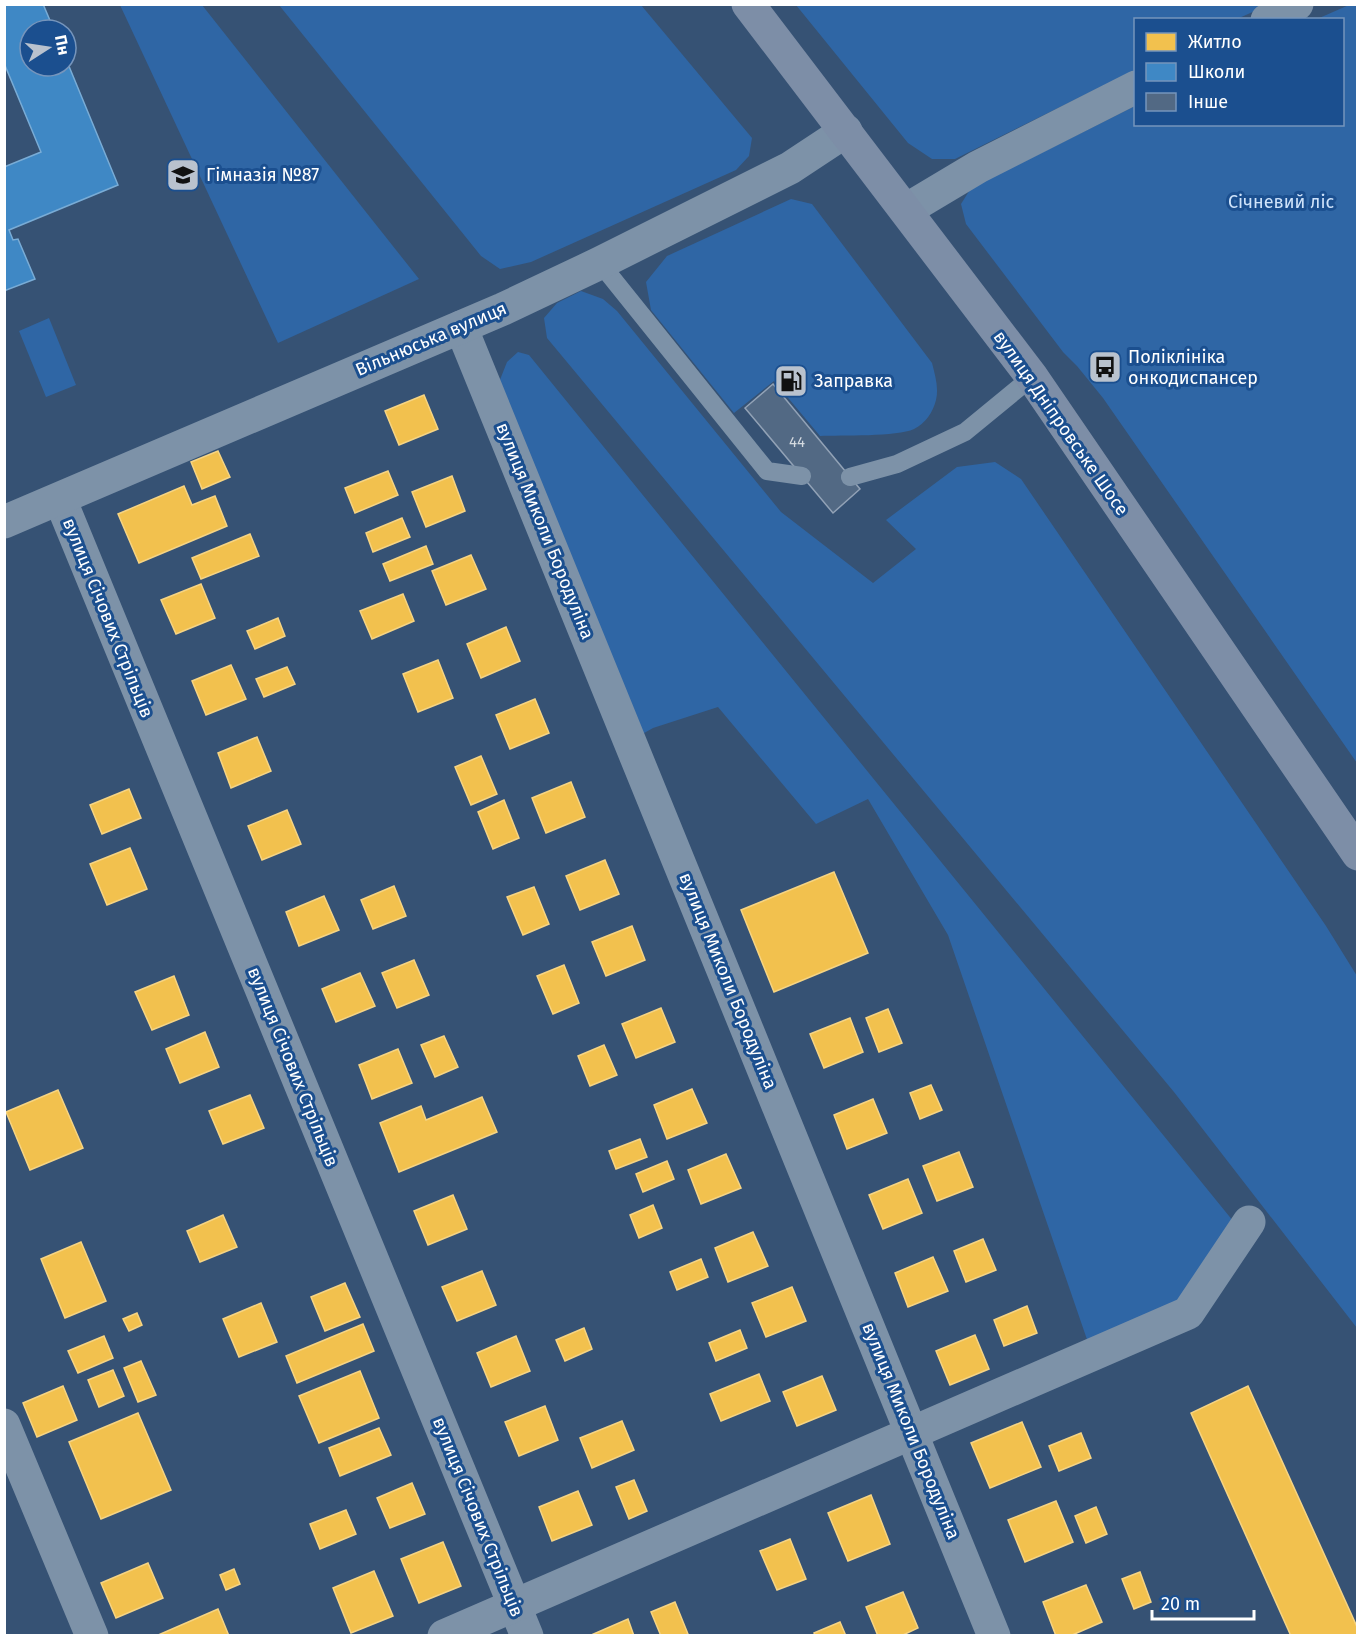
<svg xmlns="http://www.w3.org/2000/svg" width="1362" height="1640" viewBox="0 0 1362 1640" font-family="'Fira Sans',sans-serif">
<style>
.green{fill:#2f66a5}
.homes{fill:#f2c14e;stroke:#f6d483;stroke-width:1.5}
.schools{fill:#3f88c5;stroke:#79acd6;stroke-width:1.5}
.building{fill:#526984;stroke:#92a2b6;stroke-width:1.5}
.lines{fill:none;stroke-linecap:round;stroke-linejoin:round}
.service{stroke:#7d92a8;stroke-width:18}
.minor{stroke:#7d92a8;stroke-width:33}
.primary{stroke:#7d8ea7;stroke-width:33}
.labels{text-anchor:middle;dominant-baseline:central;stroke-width:6;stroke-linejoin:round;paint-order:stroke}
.number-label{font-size:15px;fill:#d4dae0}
.poi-label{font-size:18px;fill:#fff;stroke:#1b4f8f;text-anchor:start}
.park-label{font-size:18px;fill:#cfe3fa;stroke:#1b4f8f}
.street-label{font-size:18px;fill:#fff;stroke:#1b4f8f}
</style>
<rect width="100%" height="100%" fill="#365274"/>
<!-- green -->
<g class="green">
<polygon points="120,5 202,5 419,279 278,343"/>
<polygon points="279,5 641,5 752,138 749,156 736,170 531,262 500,269 481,256"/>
<polygon points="796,5 1268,5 1237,19 1136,20 1135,70 955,159 932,159 908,143"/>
<polygon points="1349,5 1357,5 1357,763 1103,398 1077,366 1063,352 966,224 961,204 971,188 1135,106 1136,124 1342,124 1342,20 1317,19"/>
<path d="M791 199 812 204 932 363C935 375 939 388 936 400 933 412 925 424 914 429 897 437 841 435 820 436L774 381 734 413 651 310 646 282 667 256Z"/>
<polygon points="581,291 603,299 617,311 781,512 873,583 916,549 886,520 957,467 995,462 1021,479 1326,926 1357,976 1357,1328 1174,1092 547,338 544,318 557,303"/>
<polygon points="49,318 76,385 46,397 19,331"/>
<polygon points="518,352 529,355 1242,1232 1188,1313 1092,1354 948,935 868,799 816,824 718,707 653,728 630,741 492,400 507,362"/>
</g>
<!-- homes -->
<g class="homes">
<polygon points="424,395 438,429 399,445 385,411"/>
<polygon points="218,451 230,477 202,489 191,462"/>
<polygon points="388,471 398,495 355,513 345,488"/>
<polygon points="452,476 465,511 426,527 412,492"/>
<polygon points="184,486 192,505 215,496 227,526 139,563 118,514"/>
<polygon points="402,518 410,537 373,552 366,533"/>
<polygon points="250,534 259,556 201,579 192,558"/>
<polygon points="426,546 433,564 390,581 383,564"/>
<polygon points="471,555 486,589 446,605 432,571"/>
<polygon points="201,584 215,618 176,634 161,600"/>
<polygon points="403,594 414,621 372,639 360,611"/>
<polygon points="278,618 285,636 255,649 247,631"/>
<polygon points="506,627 520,661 481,678 467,644"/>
<polygon points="438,660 453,698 418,712 403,674"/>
<polygon points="231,665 246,699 206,715 192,681"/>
<polygon points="287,667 295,684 264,697 256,679"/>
<polygon points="535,699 549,733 510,749 496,715"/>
<polygon points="257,737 271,771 231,788 218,753"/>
<polygon points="481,756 497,794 471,805 455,767"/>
<polygon points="571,782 585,817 546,833 532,798"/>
<polygon points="129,789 141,818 102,834 90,805"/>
<polygon points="504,800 519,838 493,849 478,812"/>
<polygon points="287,810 301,844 262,860 248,826"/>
<polygon points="130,848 147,889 107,905 90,864"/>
<polygon points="605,860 619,894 580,910 566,876"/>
<polygon points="834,872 868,953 774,992 741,910"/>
<polygon points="394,886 406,916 373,929 361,900"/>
<polygon points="534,887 549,924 523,935 507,897"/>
<polygon points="324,896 339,930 299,946 286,912"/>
<polygon points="632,926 645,960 606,976 592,942"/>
<polygon points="414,960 429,995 397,1008 382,973"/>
<polygon points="564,965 579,1003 553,1014 537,976"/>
<polygon points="360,973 375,1006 336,1022 322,989"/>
<polygon points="174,976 189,1015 152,1030 135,992"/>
<polygon points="661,1008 675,1042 636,1058 622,1024"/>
<polygon points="888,1009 902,1043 879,1052 866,1018"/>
<polygon points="850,1018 863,1052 824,1068 810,1034"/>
<polygon points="205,1032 219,1067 180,1083 166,1049"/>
<polygon points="444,1036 458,1067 435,1077 421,1045"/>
<polygon points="604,1045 617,1075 590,1086 578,1056"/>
<polygon points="398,1049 412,1083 372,1099 359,1065"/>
<polygon points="931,1085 942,1110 920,1119 910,1093"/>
<polygon points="692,1089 707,1123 667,1139 654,1105"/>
<polygon points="58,1090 83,1148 30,1170 6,1112"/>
<polygon points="250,1095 264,1128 223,1144 209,1111"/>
<polygon points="482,1097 497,1132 399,1172 380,1123 421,1106 426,1120"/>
<polygon points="873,1099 887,1133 847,1149 834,1115"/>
<polygon points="640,1139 647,1157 616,1169 609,1151"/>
<polygon points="959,1152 973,1187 937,1201 923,1166"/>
<polygon points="726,1154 741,1188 701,1204 688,1170"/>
<polygon points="667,1161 674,1179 643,1192 636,1174"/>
<polygon points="908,1179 922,1213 883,1229 869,1195"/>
<polygon points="453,1195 467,1229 428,1245 414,1211"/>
<polygon points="653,1205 662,1228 639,1238 630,1215"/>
<polygon points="223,1215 237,1247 200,1262 187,1231"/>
<polygon points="753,1232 768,1266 728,1282 715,1248"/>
<polygon points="983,1239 996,1270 966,1282 954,1251"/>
<polygon points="81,1242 106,1301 65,1318 41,1259"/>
<polygon points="933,1257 948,1291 908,1307 895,1273"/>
<polygon points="701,1259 708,1277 677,1290 670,1272"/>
<polygon points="482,1271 496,1305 457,1321 442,1287"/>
<polygon points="345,1283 360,1317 325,1331 311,1297"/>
<polygon points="792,1287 806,1321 766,1337 752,1303"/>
<polygon points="261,1303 277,1342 239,1357 223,1319"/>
<polygon points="1027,1306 1037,1333 1004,1346 994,1320"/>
<polygon points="137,1313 142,1325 129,1331 123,1319"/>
<polygon points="363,1324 374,1351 297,1383 286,1356"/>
<polygon points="584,1328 592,1349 565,1361 556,1340"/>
<polygon points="740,1330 747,1348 716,1361 709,1343"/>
<polygon points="975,1335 989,1369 950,1385 936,1351"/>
<polygon points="104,1336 113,1358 78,1373 68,1351"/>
<polygon points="516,1336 530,1371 491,1387 477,1353"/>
<polygon points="141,1361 156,1395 138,1402 124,1368"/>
<polygon points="113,1370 124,1396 99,1407 88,1380"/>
<polygon points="360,1371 379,1418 319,1443 299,1396"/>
<polygon points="759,1374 770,1401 721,1421 710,1394"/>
<polygon points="822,1376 836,1410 797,1426 783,1392"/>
<polygon points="63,1386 77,1420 37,1437 23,1403"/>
<polygon points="1248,1386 1358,1629 1358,1636 1291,1636 1191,1413"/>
<polygon points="545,1406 558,1440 519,1456 505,1422"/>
<polygon points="138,1413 171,1490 101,1519 69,1442"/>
<polygon points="622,1421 634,1450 592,1468 580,1438"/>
<polygon points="1022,1422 1041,1467 990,1488 971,1443"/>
<polygon points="379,1428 391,1455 340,1476 329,1448"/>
<polygon points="1081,1433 1091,1458 1059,1471 1049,1446"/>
<polygon points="634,1480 647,1511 629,1519 616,1487"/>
<polygon points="412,1483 425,1514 390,1528 377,1498"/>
<polygon points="578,1491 592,1525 552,1541 539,1507"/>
<polygon points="871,1495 890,1544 848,1561 828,1513"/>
<polygon points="1056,1501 1073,1542 1025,1562 1008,1520"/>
<polygon points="1096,1507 1107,1534 1086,1543 1075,1516"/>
<polygon points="346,1510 356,1534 320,1549 310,1524"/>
<polygon points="790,1539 806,1579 777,1590 760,1551"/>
<polygon points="443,1542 461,1586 419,1603 401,1559"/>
<polygon points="148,1563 163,1598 116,1618 101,1583"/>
<polygon points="234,1569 240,1584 226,1590 220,1575"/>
<polygon points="374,1571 393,1616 351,1633 333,1588"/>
<polygon points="1140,1572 1151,1602 1134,1609 1122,1579"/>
<polygon points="1086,1585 1102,1622 1070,1636 1056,1636 1043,1602"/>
<polygon points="903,1592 918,1628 901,1636 878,1636 866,1607"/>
<polygon points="675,1602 688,1634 683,1636 661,1636 651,1612"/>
<polygon points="218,1609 229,1636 156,1636"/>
<polygon points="628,1619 634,1636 589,1636"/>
<polygon points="840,1622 846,1636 815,1636 814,1633"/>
</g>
<!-- schools -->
<polygon class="schools" points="4,4 43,4 54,30 30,30 30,66 66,66 66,59 118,185 9,230 13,240 18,239 35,279 4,291 4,167 41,152 4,63"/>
<!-- building -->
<polygon class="building" points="773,384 860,489 833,513 745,408"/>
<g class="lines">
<!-- service -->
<g class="service">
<polyline points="600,263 767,471 802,476"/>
<polyline points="850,477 897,464 965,432 1032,377"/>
</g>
<!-- minor -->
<g class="minor">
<polyline points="1267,20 1297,4"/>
<polyline points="906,210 978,167 1136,87"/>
<polyline points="461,327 994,1636"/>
<polyline points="60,499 527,1636"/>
<polyline points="4,522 503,309 600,263 790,168 846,131"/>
<polyline points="4,1425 92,1636"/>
<polyline points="444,1636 1188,1313 1249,1222"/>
</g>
<!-- primary -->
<polyline class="primary" points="748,4 1032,377 1358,854"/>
</g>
<!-- icons -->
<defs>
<symbol id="school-square" viewBox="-11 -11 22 22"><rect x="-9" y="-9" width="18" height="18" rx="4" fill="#b9c2ce" stroke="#1b4f8f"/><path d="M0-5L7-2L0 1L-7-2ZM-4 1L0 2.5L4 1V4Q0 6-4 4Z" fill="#111"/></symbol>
<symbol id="bus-square" viewBox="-11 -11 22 22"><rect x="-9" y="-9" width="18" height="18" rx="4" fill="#b9c2ce" stroke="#1b4f8f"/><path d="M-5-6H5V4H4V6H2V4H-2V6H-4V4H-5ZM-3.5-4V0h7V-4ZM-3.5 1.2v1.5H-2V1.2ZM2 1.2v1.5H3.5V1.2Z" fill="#111"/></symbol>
<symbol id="fuel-square" viewBox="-11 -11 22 22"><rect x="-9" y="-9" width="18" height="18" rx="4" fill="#b9c2ce" stroke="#1b4f8f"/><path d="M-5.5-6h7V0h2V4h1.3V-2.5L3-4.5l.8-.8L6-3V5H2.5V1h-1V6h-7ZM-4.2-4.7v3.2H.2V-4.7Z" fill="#111"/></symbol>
</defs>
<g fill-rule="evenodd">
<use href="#school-square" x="164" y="156" width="38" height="38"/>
<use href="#bus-square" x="1086" y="348" width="38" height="38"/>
<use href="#fuel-square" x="772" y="362" width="38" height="38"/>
</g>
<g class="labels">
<!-- number labels -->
<g class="number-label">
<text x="797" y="442">44</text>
</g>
<!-- poi labels -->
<g class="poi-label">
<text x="206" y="175">Гімназія №87</text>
<text x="1128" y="357">Поліклініка<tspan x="1128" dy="21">онкодиспансер</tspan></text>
<text x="814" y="381">Заправка</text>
</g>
<!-- park labels -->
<g class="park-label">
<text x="1281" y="202">Січневий ліс</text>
</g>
<!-- street labels -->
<g class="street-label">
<text transform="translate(431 339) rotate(-23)">Вільнюська вулиця</text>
<text transform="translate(1061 423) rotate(55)">вулиця Дніпровське Шосе</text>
<text transform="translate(545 531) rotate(68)">вулиця Миколи Бородуліна</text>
<text transform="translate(108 618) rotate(68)">вулиця Січових Стрільців</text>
<text transform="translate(728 981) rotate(68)">вулиця Миколи Бородуліна</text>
<text transform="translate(293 1067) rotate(68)">вулиця Січових Стрільців</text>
<text transform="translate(911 1431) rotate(68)">вулиця Миколи Бородуліна</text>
<text transform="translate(478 1517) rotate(68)">вулиця Січових Стрільців</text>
</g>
</g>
<!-- border -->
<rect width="1362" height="1640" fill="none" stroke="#ffffff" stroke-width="12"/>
<!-- legend -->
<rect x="1134" y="18" width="210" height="108" fill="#1b4f8f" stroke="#7695bc" stroke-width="1.5"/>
<rect x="1146" y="33" width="30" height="18" fill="#f2c14e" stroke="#7695bc" stroke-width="1.5"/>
<text x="1188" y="48" font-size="18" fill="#ffffff">Житло</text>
<rect x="1146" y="63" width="30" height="18" fill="#3f88c5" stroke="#7695bc" stroke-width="1.5"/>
<text x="1188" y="78" font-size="18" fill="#ffffff">Школи</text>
<rect x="1146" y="93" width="30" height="18" fill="#526984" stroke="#7695bc" stroke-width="1.5"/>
<text x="1188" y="108" font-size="18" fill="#ffffff">Інше</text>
<!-- north arrow -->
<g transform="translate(48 48) rotate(78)"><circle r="28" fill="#1b4f8f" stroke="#7695bc" stroke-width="1.5"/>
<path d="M0-4.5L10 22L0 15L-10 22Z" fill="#b9c2ce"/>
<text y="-9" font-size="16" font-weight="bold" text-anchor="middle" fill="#ffffff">Пн</text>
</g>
<!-- scale -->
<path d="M1152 1610v9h102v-9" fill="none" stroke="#ffffff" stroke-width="3"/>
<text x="1161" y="1610" font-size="18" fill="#ffffff" stroke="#1b4f8f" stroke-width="4.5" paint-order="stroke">20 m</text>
</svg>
